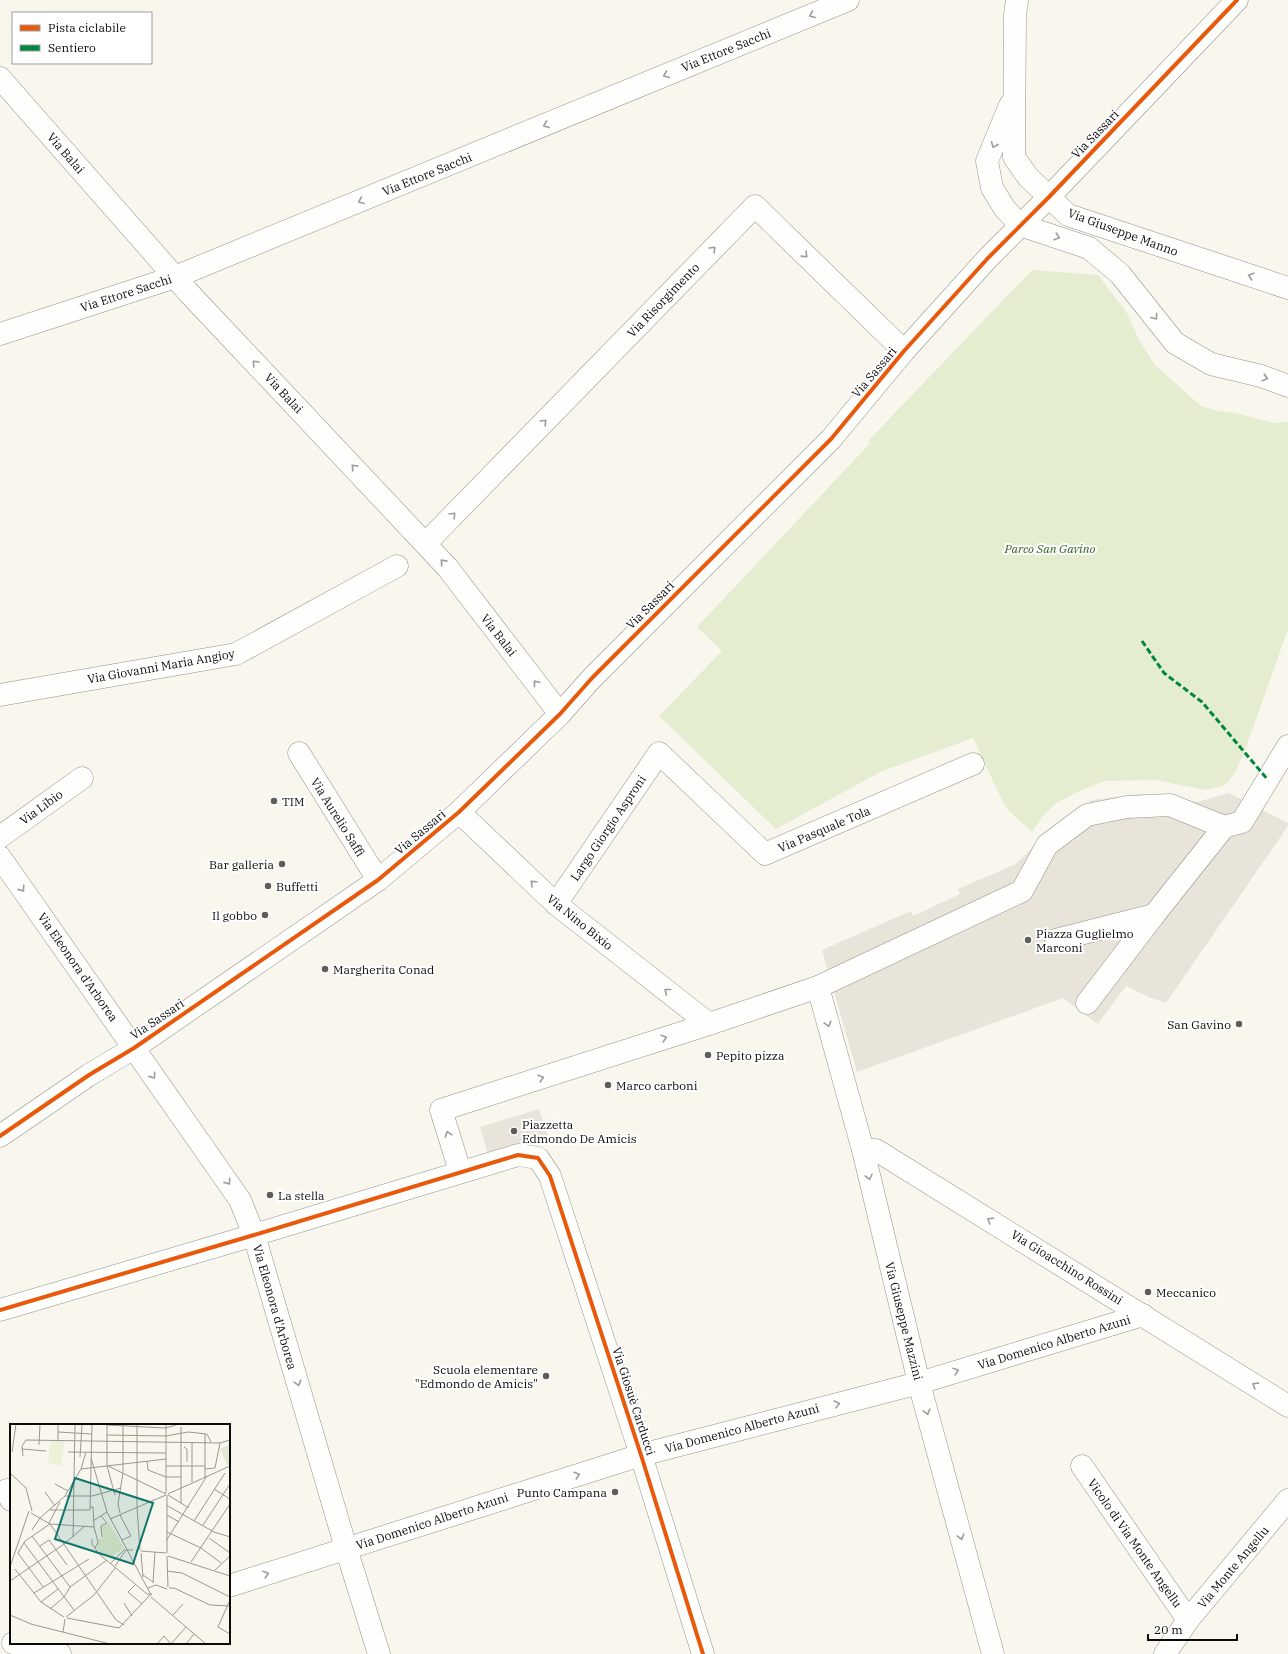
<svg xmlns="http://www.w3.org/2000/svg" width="1288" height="1654" viewBox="0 0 1288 1654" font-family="'IBM Plex Serif',serif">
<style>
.green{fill:#e4edcf}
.plaza{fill:#e9e4da}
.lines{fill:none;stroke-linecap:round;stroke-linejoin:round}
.minor-casing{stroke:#92918d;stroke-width:23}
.tertiary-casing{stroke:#92918d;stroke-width:23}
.minor{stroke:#fefefc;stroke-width:22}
.tertiary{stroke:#fefefc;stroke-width:22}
.quiet{stroke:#00873e;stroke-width:3;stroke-dasharray:6 3;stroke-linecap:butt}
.cycleway-casing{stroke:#fff;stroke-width:6}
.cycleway{stroke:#e8590c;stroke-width:4}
.oneway{stroke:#9d9d9c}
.poi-dot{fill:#5e5d5a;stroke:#fff;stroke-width:1.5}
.labels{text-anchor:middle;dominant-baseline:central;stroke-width:4;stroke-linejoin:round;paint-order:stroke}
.street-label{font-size:12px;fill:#0b0b0b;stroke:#fff}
.park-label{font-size:12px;font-style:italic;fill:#325d20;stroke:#fff}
.poi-label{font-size:12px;fill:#0b0b0b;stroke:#fff;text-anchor:start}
.inset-road{fill:none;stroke:#9a9893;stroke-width:1}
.view{fill:#0f766e;fill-opacity:0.15;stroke:#0f766e;stroke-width:2}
.inset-edge{fill:none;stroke:#0b0b0b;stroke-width:2}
</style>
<rect width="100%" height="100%" fill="#f9f6ee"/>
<!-- green -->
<polygon class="green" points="1032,270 1098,275 1127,313 1139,340 1155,365 1201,406 1218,411 1235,413 1275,423 1288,422 1288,629 1244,753 1236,771 1228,782 1223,786 1206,790 1155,780 1104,781 1075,793 1055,804 1042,817 1032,832 1009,811 1002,800 973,738 880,772 776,829 659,716 722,651 697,627 860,454 869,444 869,440"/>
<!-- plaza -->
<g class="plaza">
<polygon points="1229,793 1288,823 1288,826 1166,1003 1151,998 1126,986 1098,1024 1063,998 857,1072 822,950 911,911 913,916 960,894 958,889 1016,864 1038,842 1091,800 1141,794 1197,802"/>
<polygon points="539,1109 548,1135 488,1154 480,1127"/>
</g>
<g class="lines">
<defs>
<g id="minor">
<polyline points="1049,197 1068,215 1288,288"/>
<polyline points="1020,225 1089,248 1120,274 1175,343 1211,364 1261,376 1288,386"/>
<polyline points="426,543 755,206 904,351"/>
<polyline points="0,695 236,654 397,566"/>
<polyline points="299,753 378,880"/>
<polyline points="459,812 556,904 709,1024"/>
<polyline points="1224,827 1242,822 1288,746"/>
<polyline points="0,837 82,778"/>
<polyline points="0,857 240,1200 254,1235 346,1548 379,1654"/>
<polyline points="556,904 659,753 765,854 973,764"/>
<polyline points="1056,940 1154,915 1224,827"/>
<polyline points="818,987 863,1150 919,1383 993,1654"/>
<polyline points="1087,1003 1154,915"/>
<polyline points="863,1150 876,1150 1288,1406"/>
<polyline points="460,1171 441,1110 709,1024 818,987 1022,891 1047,845 1087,815 1127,807 1170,805 1224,827"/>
<polyline points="0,1310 254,1235 518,1155 538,1158 550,1176 641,1455 703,1654"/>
<polyline points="1082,1466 1188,1620"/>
<polyline points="7,1490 11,1500"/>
<polyline points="229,1586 641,1455 919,1383 1143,1315"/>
<polyline points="13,1643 60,1654"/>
<polyline points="1165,1654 1188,1620 1288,1500"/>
</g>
<g id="tertiary">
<polyline points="1017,0 1015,15 1014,157 1028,177 1049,197"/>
<polyline points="0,78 188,292 447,567 560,714"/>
<polyline points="1010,105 987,161 992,188 1005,209 1020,225"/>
<polyline points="0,334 175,277 848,0"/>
<polyline points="0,1136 89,1075 134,1048 378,880 459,812 560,714 592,678 831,439 904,351 988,258 1049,197 1237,0"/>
</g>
</defs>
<!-- minor casing -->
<use href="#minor" class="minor-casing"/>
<!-- tertiary casing -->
<use href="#tertiary" class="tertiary-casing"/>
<!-- minor -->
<use href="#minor" class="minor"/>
<!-- tertiary -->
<use href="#tertiary" class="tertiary"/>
<!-- quiet -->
<polyline class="quiet" points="1142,641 1164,673 1202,702 1268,780"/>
<defs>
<g id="cycleway">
<polyline points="0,1136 89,1075 134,1048 378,880 459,812 560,714 592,678 831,439 904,351 988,258 1049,197 1237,0"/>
<polyline points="0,1310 254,1235 518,1155 538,1158 550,1176 641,1455 703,1654"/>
</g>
</defs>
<!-- cycleway casing -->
<use href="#cycleway" class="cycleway-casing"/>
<!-- cycleway -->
<use href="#cycleway" class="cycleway"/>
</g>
<!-- one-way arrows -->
<defs><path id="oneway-chevron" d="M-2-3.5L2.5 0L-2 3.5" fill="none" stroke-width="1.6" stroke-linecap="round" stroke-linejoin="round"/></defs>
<g class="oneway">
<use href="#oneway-chevron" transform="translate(812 15) rotate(158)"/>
<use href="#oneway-chevron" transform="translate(666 75) rotate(158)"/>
<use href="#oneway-chevron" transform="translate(546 125) rotate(158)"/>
<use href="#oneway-chevron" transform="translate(994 145) rotate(112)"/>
<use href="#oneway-chevron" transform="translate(361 201) rotate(158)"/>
<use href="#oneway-chevron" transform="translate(1057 237) rotate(18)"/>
<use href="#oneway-chevron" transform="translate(713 249) rotate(-46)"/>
<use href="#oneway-chevron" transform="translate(805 255) rotate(44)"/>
<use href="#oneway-chevron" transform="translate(1251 276) rotate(-162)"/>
<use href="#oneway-chevron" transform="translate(1155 317) rotate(53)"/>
<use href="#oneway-chevron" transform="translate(255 363) rotate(-133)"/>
<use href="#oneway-chevron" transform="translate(1265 378) rotate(18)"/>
<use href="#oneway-chevron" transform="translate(544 422) rotate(-46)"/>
<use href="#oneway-chevron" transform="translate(354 467) rotate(-133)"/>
<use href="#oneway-chevron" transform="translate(453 515) rotate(-46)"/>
<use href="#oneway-chevron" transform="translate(443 562) rotate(-132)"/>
<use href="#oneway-chevron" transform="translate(536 683) rotate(-128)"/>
<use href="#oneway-chevron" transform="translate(533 883) rotate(-138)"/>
<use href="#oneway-chevron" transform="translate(22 889) rotate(55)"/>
<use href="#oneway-chevron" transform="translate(667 991) rotate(-142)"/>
<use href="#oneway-chevron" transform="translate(828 1024) rotate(75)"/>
<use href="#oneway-chevron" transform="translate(664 1038) rotate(-18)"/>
<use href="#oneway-chevron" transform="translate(153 1076) rotate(55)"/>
<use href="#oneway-chevron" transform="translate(541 1078) rotate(-18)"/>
<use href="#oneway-chevron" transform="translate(448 1134) rotate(-108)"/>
<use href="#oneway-chevron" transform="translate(869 1177) rotate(77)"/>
<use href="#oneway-chevron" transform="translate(228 1182) rotate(55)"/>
<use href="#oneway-chevron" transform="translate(990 1220) rotate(-148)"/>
<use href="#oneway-chevron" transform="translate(956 1371) rotate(-17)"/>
<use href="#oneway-chevron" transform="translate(298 1383) rotate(74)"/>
<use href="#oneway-chevron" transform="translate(1255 1385) rotate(-148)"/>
<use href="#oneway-chevron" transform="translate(837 1404) rotate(-14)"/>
<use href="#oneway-chevron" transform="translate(927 1412) rotate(75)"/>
<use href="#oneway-chevron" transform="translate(577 1475) rotate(-18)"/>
<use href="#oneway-chevron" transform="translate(961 1537) rotate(75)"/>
<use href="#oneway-chevron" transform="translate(266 1574) rotate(-18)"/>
</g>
<!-- markers -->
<g class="poi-dot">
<circle cx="274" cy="801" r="4"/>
<circle cx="282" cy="864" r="4"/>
<circle cx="268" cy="886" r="4"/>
<circle cx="265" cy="915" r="4"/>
<circle cx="1028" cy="940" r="4"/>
<circle cx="325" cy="969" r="4"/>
<circle cx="1239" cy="1024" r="4"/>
<circle cx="708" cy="1055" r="4"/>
<circle cx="608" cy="1085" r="4"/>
<circle cx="514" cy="1131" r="4"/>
<circle cx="270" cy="1195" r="4"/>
<circle cx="1148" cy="1292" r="4"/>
<circle cx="546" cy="1376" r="4"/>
<circle cx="615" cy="1492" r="4"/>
</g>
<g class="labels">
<!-- street labels -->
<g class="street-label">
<text transform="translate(726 50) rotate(-22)">Via Ettore Sacchi</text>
<text transform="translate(1095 134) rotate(-46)">Via Sassari</text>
<text transform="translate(66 153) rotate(49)">Via Balai</text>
<text transform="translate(427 174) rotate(-22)">Via Ettore Sacchi</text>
<text transform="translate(1123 232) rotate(20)">Via Giuseppe Manno</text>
<text transform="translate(126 293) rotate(-18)">Via Ettore Sacchi</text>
<text transform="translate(663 300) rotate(-46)">Via Risorgimento</text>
<text transform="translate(874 372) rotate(-50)">Via Sassari</text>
<text transform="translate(284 393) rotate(47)">Via Balai</text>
<text transform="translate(650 605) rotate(-45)">Via Sassari</text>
<text transform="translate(499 635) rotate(52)">Via Balai</text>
<text transform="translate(161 666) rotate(-10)">Via Giovanni Maria Angioy</text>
<text transform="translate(41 807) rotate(-36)">Via Libio</text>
<text transform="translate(338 817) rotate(58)">Via Aurelio Saffi</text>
<text transform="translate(608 828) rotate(-56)">Largo Giorgio Asproni</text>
<text transform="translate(824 829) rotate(-23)">Via Pasquale Tola</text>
<text transform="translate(420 832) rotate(-40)">Via Sassari</text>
<text transform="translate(580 922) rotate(39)">Via Nino Bixio</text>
<text transform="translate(78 967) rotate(55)">Via Eleonora d'Arborea</text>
<text transform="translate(157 1019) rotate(-34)">Via Sassari</text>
<text transform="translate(1067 1267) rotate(32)">Via Gioacchino Rossini</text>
<text transform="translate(275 1307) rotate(74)">Via Eleonora d'Arborea</text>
<text transform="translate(904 1321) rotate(76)">Via Giuseppe Mazzini</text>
<text transform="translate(1054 1342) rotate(-17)">Via Domenico Alberto Azuni</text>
<text transform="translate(634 1401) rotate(72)">Via Giosuè Carducci</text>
<text transform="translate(742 1428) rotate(-15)">Via Domenico Alberto Azuni</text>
<text transform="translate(432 1521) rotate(-18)">Via Domenico Alberto Azuni</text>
<text transform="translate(1135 1543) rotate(55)">Vicolo di Via Monte Angellu</text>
<text transform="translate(1233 1567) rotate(-50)">Via Monte Angellu</text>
</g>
<!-- park labels -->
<g class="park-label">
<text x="1050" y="548">Parco San Gavino</text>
</g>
<!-- poi labels -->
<g class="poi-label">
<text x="282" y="801">TIM</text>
<text x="274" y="864" text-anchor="end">Bar galleria</text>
<text x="276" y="886">Buffetti</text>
<text x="257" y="915" text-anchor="end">Il gobbo</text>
<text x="1036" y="933">Piazza Guglielmo<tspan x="1036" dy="14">Marconi</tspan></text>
<text x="333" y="969">Margherita Conad</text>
<text x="1231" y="1024" text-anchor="end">San Gavino</text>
<text x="716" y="1055">Pepito pizza</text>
<text x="616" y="1085">Marco carboni</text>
<text x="522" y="1124">Piazzetta<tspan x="522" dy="14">Edmondo De Amicis</tspan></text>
<text x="278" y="1195">La stella</text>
<text x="1156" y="1292">Meccanico</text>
<text x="538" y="1369" text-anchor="end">Scuola elementare<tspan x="538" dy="14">"Edmondo de Amicis"</tspan></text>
<text x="607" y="1492" text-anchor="end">Punto Campana</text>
</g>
</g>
<!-- overview -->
<g transform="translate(10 1424)">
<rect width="220" height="220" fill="#f9f6ee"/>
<path d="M99 99 114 124 105 130 102 137 87 125 88 115 93 114 92 103Z" fill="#e4edcf"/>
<path d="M220 20V40L217 41 210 25Z" fill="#e5e8d3"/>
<path d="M40 17H55L51 42 38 39Z" fill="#edf1d9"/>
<path class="inset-road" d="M97 0V42L105 71M127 0V83L130 126M97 1 156 4 169 0M171 3V79M48 8 82 10M195 10V53M97 11 156 12 178 8 197 10 201 18M48 16V0M182 18V58M29 21 30 0M174 23 177 25V38M12 25 36 27M2 28 6 0M58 28 156 29M13 32 12 22 16 16 210 19 220 16M70 33 72 0M81 34 97 88 140 169M137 37 138 46 156 53H171M98 42 156 70M156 42H195M71 45 156 35M195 45 205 44 210 19M0 49 16 64 22 87M45 60 58 67M204 65 220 75M35 68 45 82M156 69V0M158 70 220 42M157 71V129M158 71 179 84M55 72H82L111 64M156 81 204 108 220 113M80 83H83L84 103 88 118 85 124M40 86H80L82 0M21 89 40 100 106 196 114 201M110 89 108 80 113 49V0M110 91 121 112 112 116M157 91 169 98M91 92 97 99 91 102 92 113M100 95 156 71M83 97 97 88M184 97 215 49M39 99 50 78M40 100 84 103M193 101 220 60M22 106 30 94 55 72 71 45 76 28M157 108 191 124 211 139M22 112 60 163M63 113 65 0M199 114 220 129M82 115V120L89 130 137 170H142L139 172M156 117 197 52M14 119 64 186M30 122 39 116 57 141M131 127 156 129M131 129 133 153M157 132 158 163M158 132 220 152M181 138 220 80M101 139 115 125M105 142 116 126H123M0 143 19 87M5 145 31 178 54 193M205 146 220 132M157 147 172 149 220 173M133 151 143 158M0 157 54 120 75 102M143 159 145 128M126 160 118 168 132 180M33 163 8 129 15 117 40 100M138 164 146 161 157 165M159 164H164L200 181 220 182M24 169 79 135M141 173 196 220M220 176 208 203 220 210M31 178 48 165M114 179 122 192M40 185 54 173 60 163 97 136M0 191 21 200 100 220M163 191 173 180M56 193 84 171 106 143M57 194 109 204 139 172M53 208 55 195M147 220 154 212 161 220M161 220 176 203M176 220 184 210"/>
<path class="view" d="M65 54 143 79 123 140 45 115Z"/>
<rect width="220" height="220" class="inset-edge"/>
</g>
<!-- legend -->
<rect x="12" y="12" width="140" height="52" fill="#ffffff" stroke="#9d9d9d"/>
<rect x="20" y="25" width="20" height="6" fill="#e8590c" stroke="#9d9d9d"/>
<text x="48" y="32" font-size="12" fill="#0b0b0b">Pista ciclabile</text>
<rect x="20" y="45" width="20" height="6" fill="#00873e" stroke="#9d9d9d"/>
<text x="48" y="52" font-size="12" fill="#0b0b0b">Sentiero</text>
<!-- scale -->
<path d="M1148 1634v6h89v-6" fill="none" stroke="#0b0b0b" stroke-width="2"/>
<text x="1154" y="1634" font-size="12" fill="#0b0b0b" stroke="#ffffff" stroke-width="3" paint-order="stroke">20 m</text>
</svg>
